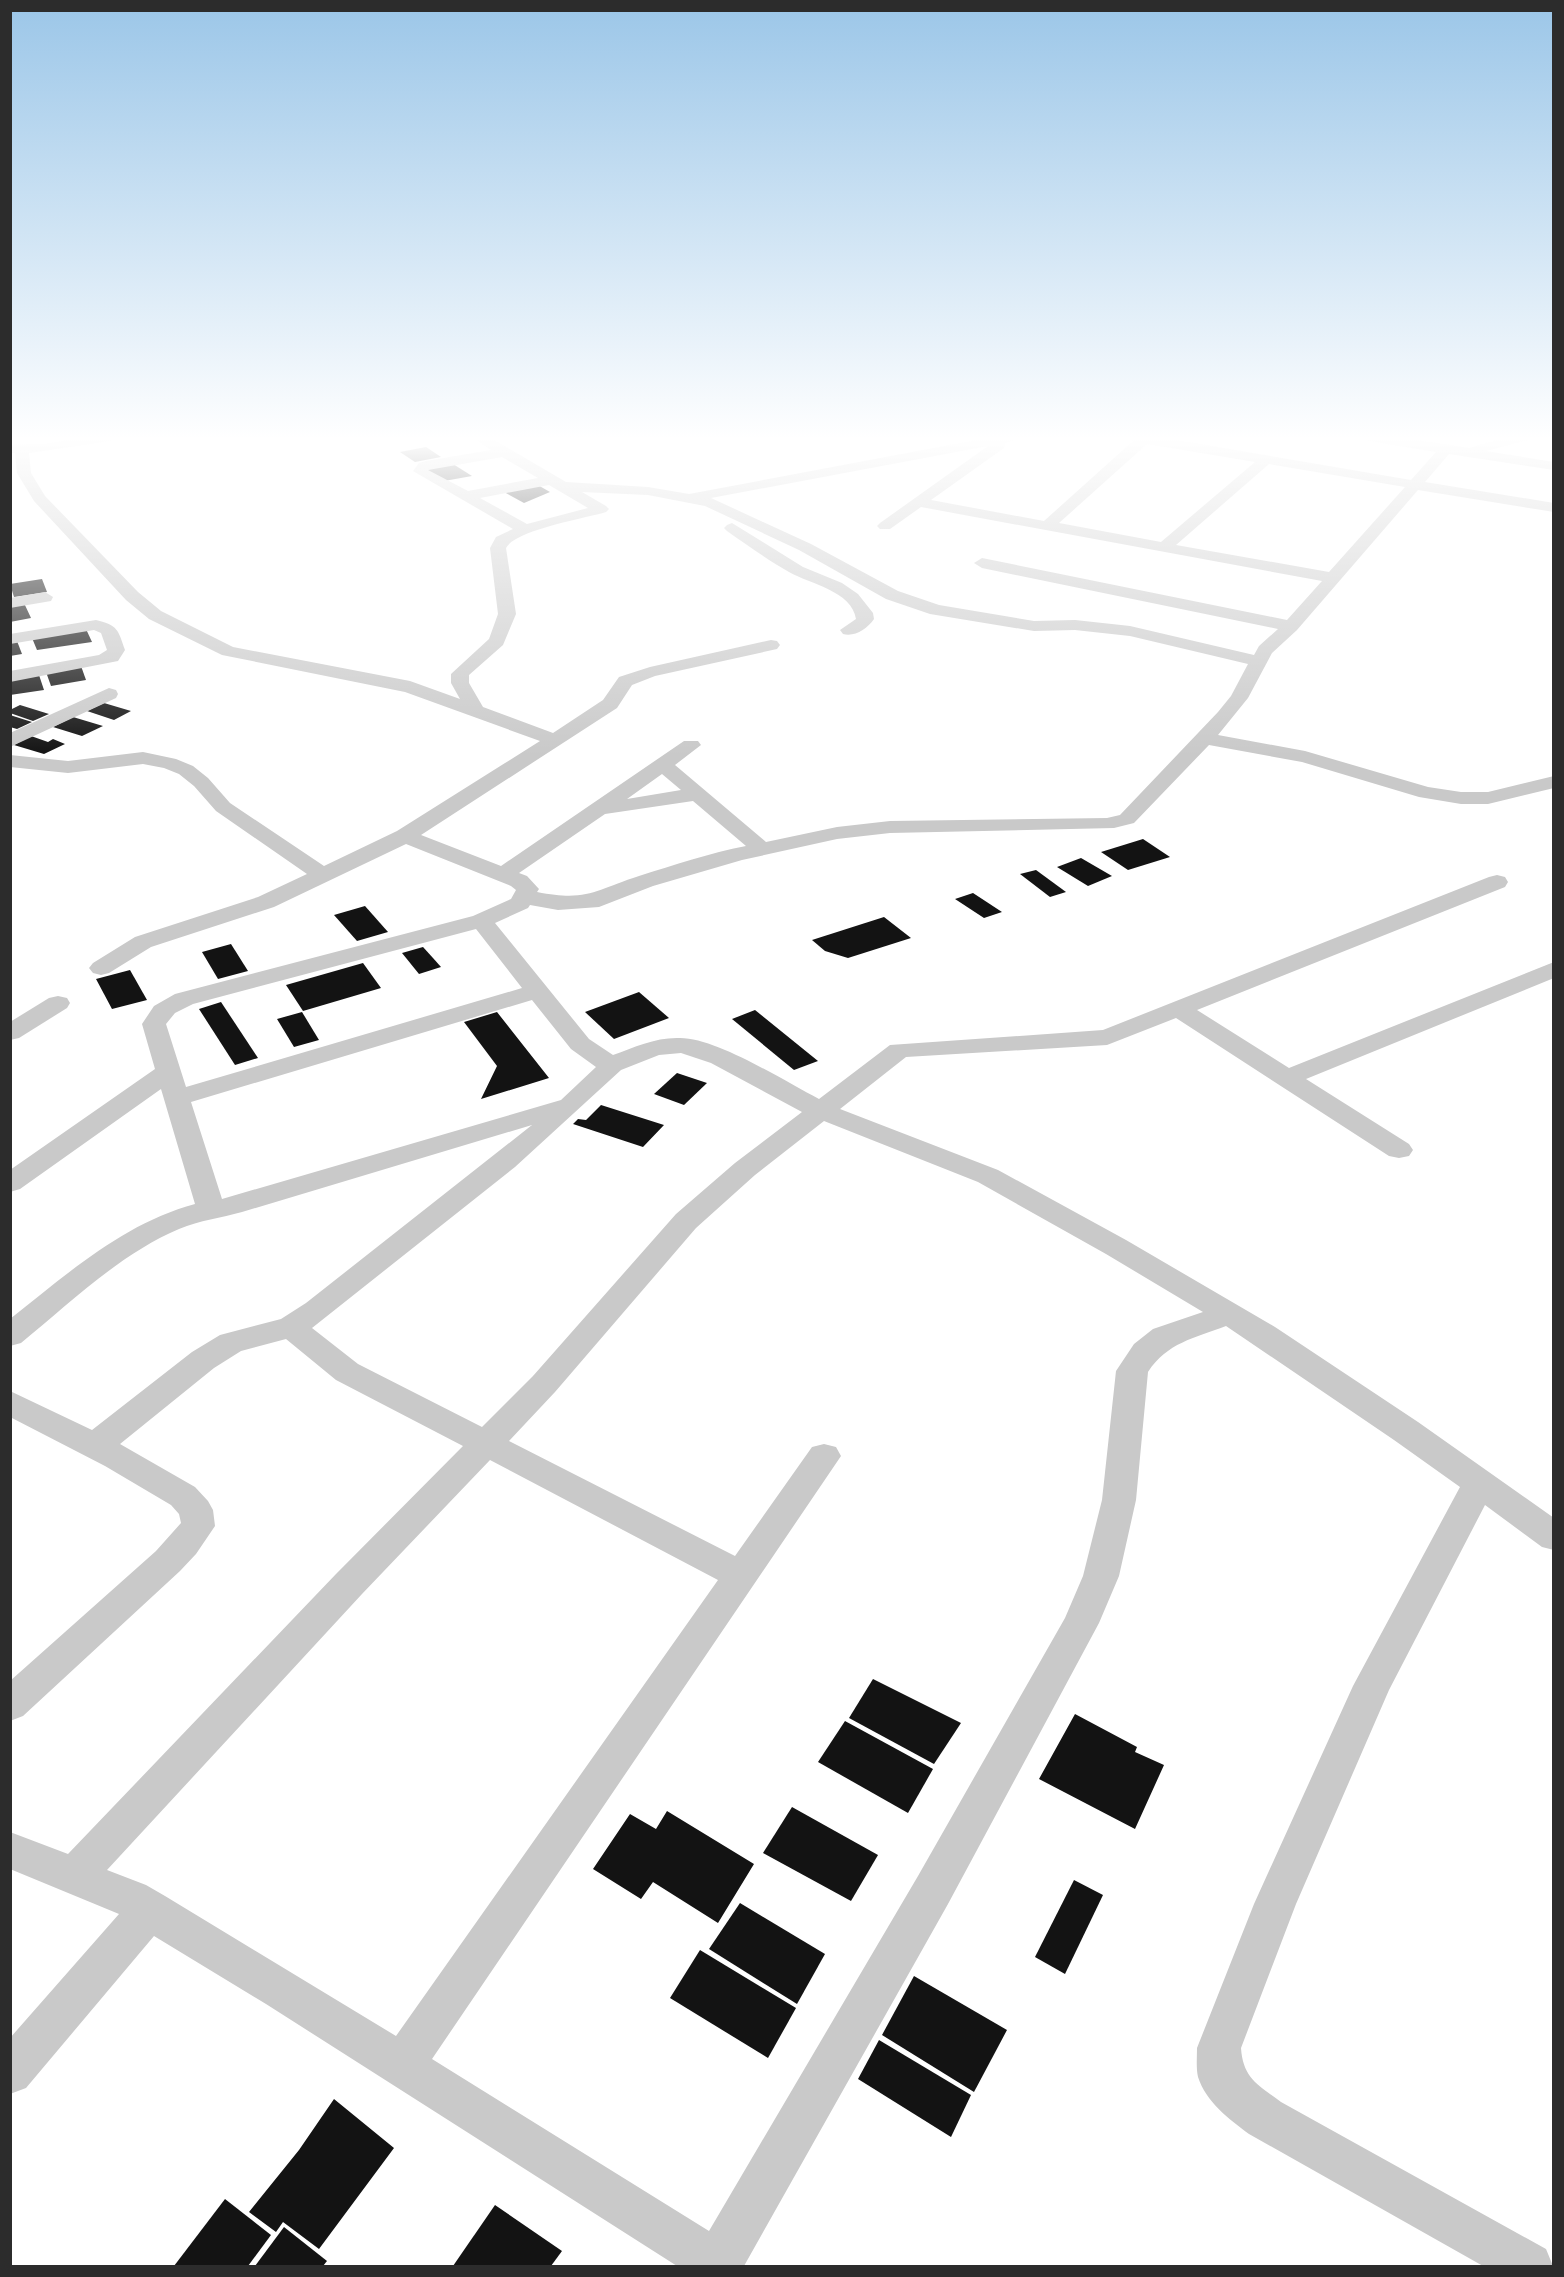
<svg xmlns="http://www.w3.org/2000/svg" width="1564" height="2277" viewBox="0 0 1564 2277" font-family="Quicksand,sans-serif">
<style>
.building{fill:#131313}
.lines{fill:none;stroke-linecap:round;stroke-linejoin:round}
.minor{fill:#c9c9c9;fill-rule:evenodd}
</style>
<rect width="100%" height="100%" fill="#fff"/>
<!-- building -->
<g class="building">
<polygon points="426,447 441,457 415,462 400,452"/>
<polygon points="453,464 472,476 444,481 426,470"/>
<polygon points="536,484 550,492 524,503 502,491"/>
<polygon points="42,579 47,592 14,597 10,584"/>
<polygon points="24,603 31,618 10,622 10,605"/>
<polygon points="86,629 92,642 37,650 32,638"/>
<polygon points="17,641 22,654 10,656 10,642"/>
<polygon points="81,666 86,680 51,686 46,672"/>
<polygon points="39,675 44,690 10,695 10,680"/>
<polygon points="104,703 131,711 114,720 87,711"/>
<polygon points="20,705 49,714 33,721 10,713 10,710"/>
<polygon points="10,715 32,722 17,729 10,727"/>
<polygon points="73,717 103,726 82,736 53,727"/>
<polygon points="31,736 48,742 53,739 65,744 44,754 14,745"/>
<polygon points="1143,839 1170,857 1128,870 1101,852"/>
<polygon points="1081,858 1112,876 1088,886 1057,867"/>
<polygon points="1036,870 1066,892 1050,897 1020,874"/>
<polygon points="973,893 1002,912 984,918 955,899"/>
<polygon points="365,906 388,932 357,941 334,915"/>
<polygon points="884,917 911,938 848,958 825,951 812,940"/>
<polygon points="231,944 248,971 218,979 202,952"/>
<polygon points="423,947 433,958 441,967 419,974 402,953"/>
<polygon points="363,963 381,988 303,1011 286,985"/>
<polygon points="130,970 147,1000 112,1009 96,979"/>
<polygon points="639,992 669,1018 614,1039 585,1012"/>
<polygon points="221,1002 258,1058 235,1065 199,1009"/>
<polygon points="755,1010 818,1061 794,1070 732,1019"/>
<polygon points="302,1012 319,1040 294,1047 277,1019"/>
<polygon points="497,1012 549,1078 481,1099 497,1066 464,1022"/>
<polygon points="677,1073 707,1083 684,1105 654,1094"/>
<polygon points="601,1105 664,1125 643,1147 573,1124 578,1119 586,1120"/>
<polygon points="873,1679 961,1723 934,1764 849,1718"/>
<polygon points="1075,1714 1137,1747 1135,1752 1164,1765 1135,1829 1039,1779"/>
<polygon points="845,1721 933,1769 908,1813 818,1762"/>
<polygon points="792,1807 878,1855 851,1901 763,1853"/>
<polygon points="667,1811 754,1864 718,1923 653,1882 641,1899 593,1869 630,1814 656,1829"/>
<polygon points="1074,1880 1103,1895 1065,1974 1035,1957"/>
<polygon points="740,1903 825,1954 797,2004 709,1949"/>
<polygon points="700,1950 796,2008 768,2058 670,1998"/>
<polygon points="914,1976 1007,2030 974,2092 882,2035"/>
<polygon points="879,2040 971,2095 951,2137 858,2079"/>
<polygon points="334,2099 394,2148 319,2249 283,2222 276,2232 249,2212 299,2150"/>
<polygon points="225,2199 271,2235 248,2266 174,2266"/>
<polygon points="495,2205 562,2251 551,2266 453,2266"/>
<polygon points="284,2227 327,2261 323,2266 255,2266"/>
</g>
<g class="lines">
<!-- minor -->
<g class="minor">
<path d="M85 437H118L111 441 29 453 31 473 45 496 138 592 161 611 233 647 410 681 460 699 451 683V674L489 639 498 614 490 548 496 537 513 529 413 471 419 463 426 461 491 450 472 437H489L566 482 648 487 689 494 992 437H1015L1014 441 1005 443 1004 448 931 500 1044 521 1133 441 1126 437H1159L1411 480 1436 452 1369 441 1362 437H1397L1469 448 1507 437H1530L1528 440 1486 451 1554 462V470L1449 454 1425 482 1554 503V512L1418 490 1297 630 1272 653 1248 698 1218 735 1305 751 1428 787 1461 792H1488L1554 776V788L1488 804H1461L1419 797 1302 762 1209 745 1134 823 1114 828 890 833 837 839 742 860 653 886 599 907 558 910 530 905 528 908 495 923 589 1039 613 1055C635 1047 656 1037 680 1038 717 1038 784 1081 819 1099L890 1045 1103 1030 1489 877 1497 875 1505 877 1508 882 1505 887 1197 1010 1289 1068 1554 962V978L1306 1079 1409 1144 1413 1150 1409 1156 1399 1158 1389 1156 1176 1018 1107 1045 906 1057 840 1109 998 1170 1126 1240 1275 1327 1418 1422 1554 1518V1550L1542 1547 1485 1505 1389 1690 1296 1904 1241 2048C1243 2078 1258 2085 1281 2102L1546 2249 1553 2266H1483L1249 2134C1229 2119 1206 2102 1198 2077 1196 2068 1197 2057 1197 2048L1254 1904 1353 1686 1460 1487 1394 1440 1226 1326C1194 1338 1167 1343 1148 1372L1136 1500 1119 1576 1099 1623 948 1904 744 2266H677L266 2004 154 1936 26 2088 10 2094V2038L119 1914 10 1869V1832L68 1854 336 1574 463 1446 336 1380 286 1339 241 1351 214 1368 120 1444 195 1487 208 1501 213 1510 215 1526 196 1554 180 1571 23 1716 10 1721V1681L156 1551 181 1523 179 1514 171 1505 105 1466 10 1417V1391L92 1430 192 1352 220 1335 281 1319 306 1303 532 1125 242 1212C221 1218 200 1220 179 1229 120 1254 70 1303 21 1343L10 1346V1319C67 1274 124 1223 195 1204L161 1089 20 1189 10 1192V1170L155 1069 142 1024 154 1006 175 994 473 916 511 899 516 890 511 886 406 844 274 907 151 947 109 973 101 975 93 973 89 968 93 963 135 937 258 897 307 874 216 811 194 786 179 774 164 768 143 764 68 773 10 767V755L68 761 143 752 176 759 193 766 208 778 230 803 324 866 397 831 540 741 405 692 222 655 149 619 126 600 34 501 17 473 15 453H10V445L44 444ZM1147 444 1255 462 1161 542 1059 523ZM988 446 880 523 877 526 880 529H890L921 507 1322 581 1287 620 982 558 974 563 982 568 1278 629 1259 646 1254 655 1130 626 1075 620 1034 621 939 605 898 591 811 544 711 498ZM502 457 538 478 468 491 428 470ZM1269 464 1405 487 1329 572 1176 545ZM549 485 588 508 527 524 480 498ZM582 492 648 495 705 506 799 550 886 599 930 614 1034 631 1075 630 1130 636 1248 664 1231 696 1218 712 1120 815 1107 818 890 821 837 827 766 842 675 765 701 745 698 741H684L501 866 421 835 617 708 632 685 655 676 777 649 780 645 777 641 771 640 650 667 619 677 603 700 553 733 483 707 469 683V675L503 645 516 614 506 548C515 530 586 518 606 512L609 509 606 506ZM662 774 681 790 627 799ZM693 801 746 846C710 853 674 865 639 876 595 890 588 902 537 892L539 889 527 876 519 873 605 814ZM476 929 522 988 186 1087 166 1024 175 1013 193 1004ZM532 1000 571 1049 596 1067 561 1100 222 1199 191 1102ZM681 1053 711 1063 802 1112 735 1163 676 1214 533 1376 482 1427 358 1364 312 1328 515 1167 621 1070 659 1055ZM824 1121 978 1182 1106 1254 1203 1312 1153 1329 1134 1344 1116 1371 1102 1500 1083 1576 1065 1618 918 1876 709 2231 432 2059 841 1456 836 1447 824 1444 812 1447 735 1556 509 1441 555 1392 696 1228 755 1175ZM490 1460 718 1580 396 2036 165 1896 146 1885 107 1870 362 1594Z"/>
<path d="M732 523 803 567 842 583 858 594 873 613 874 619C867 629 855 637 843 634L840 630 856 619C852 591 810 584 789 572 768 560 747 545 727 531L724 528 727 525Z"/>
<polygon points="45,592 53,597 51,601 10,608 10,598"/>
<path d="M96 620C118 625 118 630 125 650L118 661 10 682V671L99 655 107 650 101 633 94 630 10 644V634Z"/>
<polygon points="109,688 116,690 118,694 116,698 10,747 10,733"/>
<polygon points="58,996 67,998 70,1003 67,1008 19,1038 10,1040 10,1022 49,998"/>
</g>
</g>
<!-- sky -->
<linearGradient id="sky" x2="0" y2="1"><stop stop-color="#9bc6e8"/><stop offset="0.58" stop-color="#fff"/><stop offset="1" stop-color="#fff" stop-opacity="0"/></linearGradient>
<rect width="1564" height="756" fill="url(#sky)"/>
<!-- border -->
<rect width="1564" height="2277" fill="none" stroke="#2c2c2c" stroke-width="24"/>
</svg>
